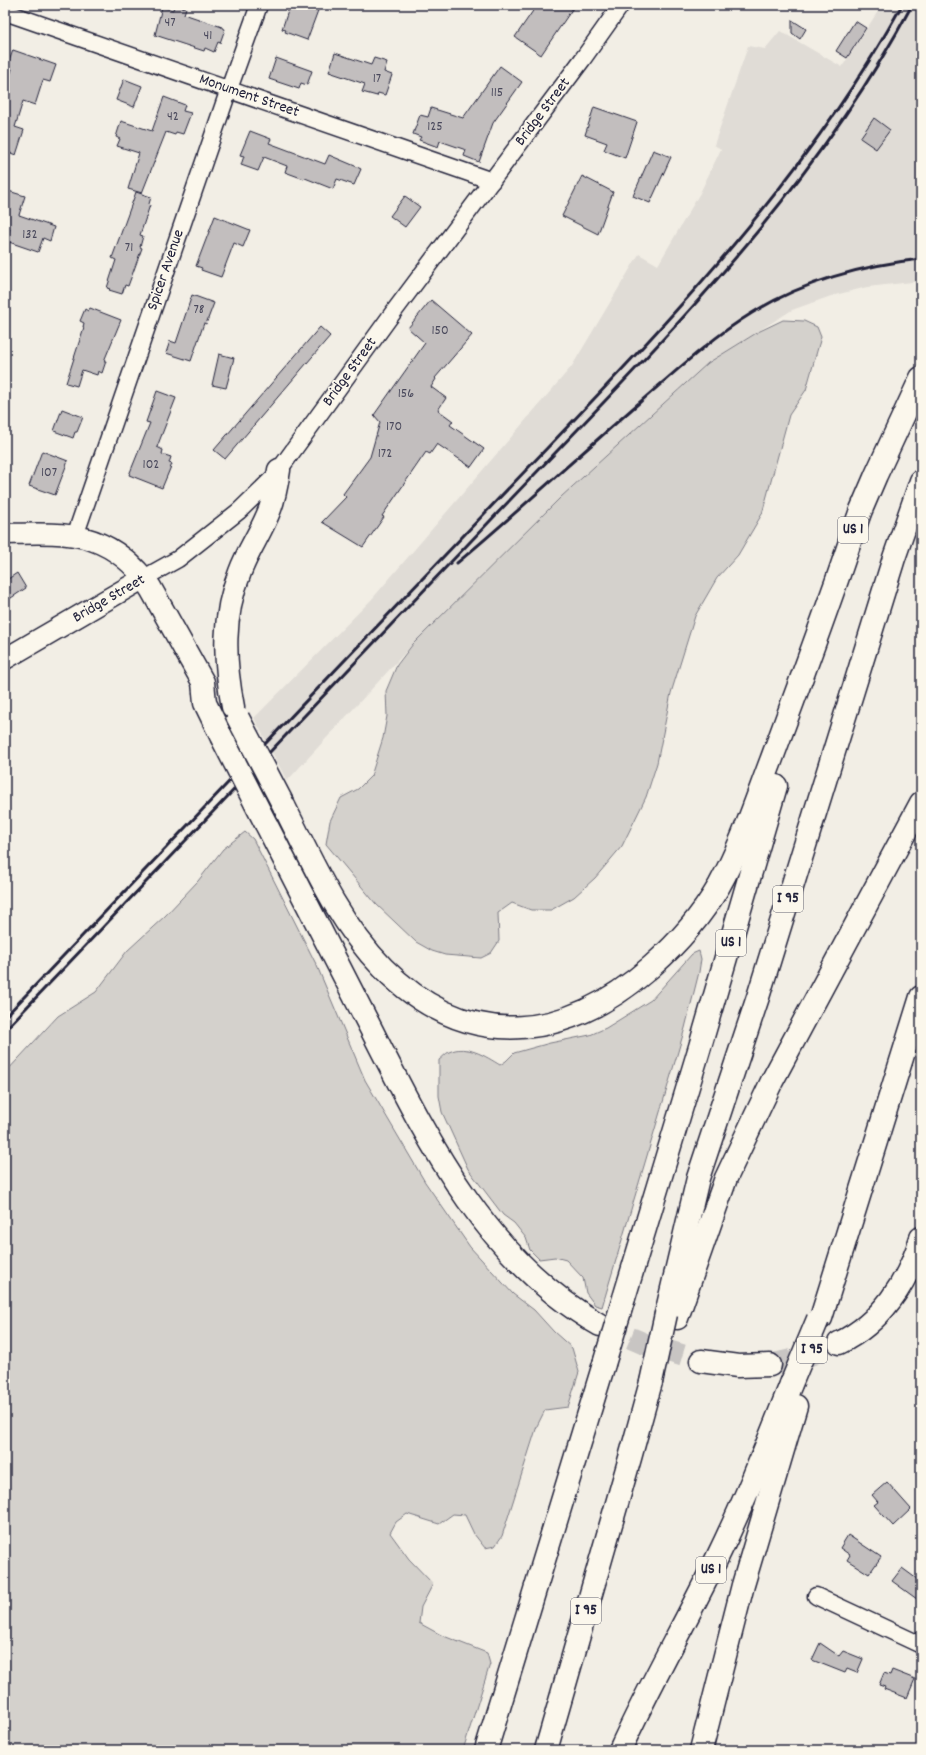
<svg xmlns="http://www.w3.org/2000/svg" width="926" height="1755" viewBox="0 0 926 1755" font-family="Dekko,sans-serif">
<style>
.built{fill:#e0dcd6}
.green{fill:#d4d1cc;stroke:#7b7a84}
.building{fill:#c2bebe;stroke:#22223b}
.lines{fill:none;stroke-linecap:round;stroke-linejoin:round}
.highway-tunnel{stroke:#c8c5c3;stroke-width:22;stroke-dasharray:22 11;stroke-linecap:butt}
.minor-casing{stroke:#22223b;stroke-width:19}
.major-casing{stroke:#22223b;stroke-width:23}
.highway-casing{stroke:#22223b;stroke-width:25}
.minor{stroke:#fbf7ec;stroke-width:16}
.major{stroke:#fbf7ec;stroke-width:20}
.highway{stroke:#fbf7ec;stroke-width:22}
.rail{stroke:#22223b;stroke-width:3}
.highway-bridge-casing{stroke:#22223b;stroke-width:25;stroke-linecap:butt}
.highway-bridge{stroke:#fbf7ec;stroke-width:22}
.labels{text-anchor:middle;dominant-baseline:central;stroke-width:3.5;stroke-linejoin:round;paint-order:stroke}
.number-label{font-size:14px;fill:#4a495c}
.shield{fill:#fbf7ec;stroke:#636270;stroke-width:1}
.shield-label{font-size:15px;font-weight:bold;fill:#22223b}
.street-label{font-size:16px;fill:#22223b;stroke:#fbf7ec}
</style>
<rect width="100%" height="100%" fill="#f2eee5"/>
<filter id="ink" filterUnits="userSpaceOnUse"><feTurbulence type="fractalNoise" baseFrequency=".025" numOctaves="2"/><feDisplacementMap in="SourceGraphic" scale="8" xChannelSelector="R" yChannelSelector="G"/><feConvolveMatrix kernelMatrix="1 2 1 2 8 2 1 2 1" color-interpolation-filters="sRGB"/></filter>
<g filter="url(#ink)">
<!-- built -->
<polygon class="built" points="882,5 921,5 921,281 867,287 831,296 792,310 708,363 561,497 413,644 287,781 254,718 372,599 572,366 639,254 658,265 700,193 721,149 714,145 748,46 765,49 780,31 842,67"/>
<!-- green -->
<g class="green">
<polygon points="783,320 804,321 817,327 821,337 806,390 789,415 762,514 738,555 717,578 695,616 671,693 657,763 646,797 622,846 595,878 574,897 551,910 531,910 512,903 498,913 499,941 491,953 481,958 445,955 432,951 416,942 376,904 326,844 330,821 341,798 358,789 371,776 383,738 387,716 386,691 397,665 413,644 561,497 708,363 758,332"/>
<polygon points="245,832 253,839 317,966 365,1080 425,1182 470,1247 513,1294 534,1310 554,1332 572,1348 579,1372 568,1407 545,1410 537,1426 502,1536 495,1546 485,1548 474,1534 465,1515 453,1514 439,1524 407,1514 396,1522 390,1533 409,1559 433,1584 421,1607 419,1623 441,1635 487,1653 490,1664 463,1750 5,1750 5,1073 58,1016 96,992 127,951 165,916 198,881 223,849"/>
<path d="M699 951 701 959 699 972 685 1028 602 1307 595 1305 586 1293 583 1278 566 1260 555 1257 539 1259 530 1250 526 1238 514 1223 503 1215 468 1169 442 1112 439 1096V1060C442 1058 446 1053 449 1052 467 1044 485 1056 500 1065L506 1061 514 1053 550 1043 590 1035 606 1028 651 1000 692 954Z"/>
</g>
<!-- building -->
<g class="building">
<polygon points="174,5 186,8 184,14 222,27 222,28 225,29 220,43 218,42 214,52 205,48 204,51 155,35 162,7 173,10"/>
<polygon points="290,5 320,5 307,40 285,32 286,30 282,29"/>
<polygon points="537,5 575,5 541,55 515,37"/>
<polygon points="792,20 806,29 800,39 792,33"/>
<polygon points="855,21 866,28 847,58 836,51"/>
<polygon points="13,50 56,65 50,82 43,80 35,105 23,101 15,127 24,130 16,155 5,151 5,91 12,69 7,67"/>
<polygon points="335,53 371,65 374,58 387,62 384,72 392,75 385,95 378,93 377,96 362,92 365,84 329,72"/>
<polygon points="276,58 312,71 307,85 301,83 299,89 269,79"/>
<polygon points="500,66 522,82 493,123 479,162 464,156 466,150 440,141 438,147 419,140 421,137 413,134 420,115 428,117 431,108 463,118"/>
<polygon points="124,79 142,86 134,107 116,100"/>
<polygon points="164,97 185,105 183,111 191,113 183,134 176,132 175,135 166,132 142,193 128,189 139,153 117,146 120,139 116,137 121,121 152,131"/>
<polygon points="594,107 637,122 625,158 604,150 607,143 585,135"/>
<polygon points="874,118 890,130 876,149 860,138"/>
<polygon points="250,131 271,139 269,143 325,164 329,155 355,166 361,169 354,185 337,179 333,189 305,178 304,179 285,172 287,166 264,157 258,171 241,165 244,156 240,155"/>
<polygon points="653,150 671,157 650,203 633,196"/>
<polygon points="582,176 613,192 598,234 562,216"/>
<polygon points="5,190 25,196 19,215 54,227 50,241 43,238 38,252 6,241 10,229 5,228"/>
<polygon points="136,192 151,197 149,204 150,205 140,235 143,236 140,247 142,248 128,286 125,285 122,294 109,290 110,289 107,288 116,260 112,258"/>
<polygon points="405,196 420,207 405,227 390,216"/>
<polygon points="215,216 250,230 243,247 234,243 221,277 201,270 202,268 196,266"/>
<polygon points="192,295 214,303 206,324 204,323 191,361 166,353 170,341 176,343"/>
<polygon points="431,300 472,335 435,378 436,379 431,387 446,398 438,410 453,421 450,425 484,449 471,467 437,444 430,454 426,452 382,516 384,517 363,547 322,522 346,497 343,494 370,457 380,422 374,415 425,343 408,328"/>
<polygon points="90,308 121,320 104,361 106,361 102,373 98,371 97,375 82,370 77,386 66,383 84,327 83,327 84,323 80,321 85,309 88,311"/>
<polygon points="320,327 330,336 225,459 214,450"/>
<polygon points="219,354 234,358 226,388 212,385"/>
<polygon points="157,391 176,398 157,447 163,450 162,454 171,457 169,463 172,464 162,488 129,475 150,423 146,422"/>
<polygon points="62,409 83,417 77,432 75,432 73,438 54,431"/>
<polygon points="42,451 68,461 55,495 29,486"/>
<polygon points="17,573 26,588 5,602 5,581"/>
<polygon points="887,1482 911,1509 893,1526 874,1505 878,1502 872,1495"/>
<polygon points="848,1535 881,1557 869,1574 847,1560 850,1555 840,1548"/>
<polygon points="902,1568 921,1582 921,1602 892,1581"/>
<polygon points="820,1643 839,1656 843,1651 863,1659 857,1673 847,1669 845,1673 812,1660"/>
<polygon points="892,1670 915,1679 907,1698 884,1689 885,1687 879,1685 884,1673 890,1675"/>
</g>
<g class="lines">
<!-- highway-tunnel -->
<g class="highway-tunnel">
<polyline points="600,1325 645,1344 701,1361"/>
<polyline points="770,1365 805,1357 839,1343"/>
</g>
<defs>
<g id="minor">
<polyline points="5,12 492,181"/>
<polyline points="75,536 229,89 259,5"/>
<polyline points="144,578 178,559 239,511 274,477 392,314 582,60 621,5"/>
<polyline points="816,1596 921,1645"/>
</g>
<path id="major" d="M5 534C64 533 103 529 144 578L5 659"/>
<g id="highway">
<polyline points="144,578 151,589 203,682 205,703 221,736"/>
<path d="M233 707C224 661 222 616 240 572 248 550 262 531 270 509 275 496 277 483 279 470"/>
<path d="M284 806C312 862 339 923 383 968 468 1053 566 1042 652 966 678 943 701 917 719 886 741 846 755 803 771 761 792 704 813 648 833 591 843 564 851 537 861 510L876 475 921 378"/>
<path d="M266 824C300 890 334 957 368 1023 426 1137 484 1259 600 1325"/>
<polyline points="624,1298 699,1050 776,786"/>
<polyline points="666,1314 698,1178 758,997 894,558 921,481"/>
<polyline points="677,1318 726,1178 772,1081 921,803"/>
<polyline points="821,1318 921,997"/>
<path d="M839 1343C881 1323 908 1282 921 1238"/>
<polyline points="701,1361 738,1366 770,1365"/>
<polyline points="486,1750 604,1364"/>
<polyline points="546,1750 630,1458 651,1382"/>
<path d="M620 1750C650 1684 686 1622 717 1558 745 1501 768 1442 791 1384"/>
<polyline points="701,1750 743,1585 796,1406"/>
</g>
</defs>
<!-- minor casing -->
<use href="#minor" class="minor-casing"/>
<!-- major casing -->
<use href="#major" class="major-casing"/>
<!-- highway casing -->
<use href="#highway" class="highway-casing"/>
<!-- minor -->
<use href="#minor" class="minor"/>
<!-- major -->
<use href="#major" class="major"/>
<!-- highway -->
<use href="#highway" class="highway"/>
<!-- rail -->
<g class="rail">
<path d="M457 563C519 511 578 456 639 403 675 372 711 338 752 313 802 282 863 265 921 259"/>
<path d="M5 1017C165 849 324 681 484 514 635 355 796 198 902 5"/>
<path d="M5 1030C167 860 328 690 490 521 643 360 807 203 912 5"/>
</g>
<defs>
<g id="highway-bridge">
<polyline points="238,718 284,806"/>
<polyline points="221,736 266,824"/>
<polyline points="604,1364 624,1298"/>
<polyline points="651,1382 666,1314"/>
<polyline points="791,1384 818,1319"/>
</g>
</defs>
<!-- highway-bridge casing -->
<use href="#highway-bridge" class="highway-bridge-casing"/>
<!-- highway-bridge -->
<use href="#highway-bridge" class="highway-bridge"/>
</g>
</g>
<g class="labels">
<!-- number labels -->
<g class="number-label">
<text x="170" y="23">47</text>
<text x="208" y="36">41</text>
<text x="377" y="79">17</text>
<text x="497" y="93">115</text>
<text x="173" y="117">42</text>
<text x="435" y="127">125</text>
<text x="30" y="235">132</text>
<text x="129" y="248">71</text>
<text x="199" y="310">78</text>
<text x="440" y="331">150</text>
<text x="406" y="394">156</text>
<text x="394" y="427">170</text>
<text x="385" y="454">172</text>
<text x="151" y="465">102</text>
<text x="49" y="473">107</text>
</g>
<!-- shield labels -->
<g class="shield">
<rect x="838" y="517" width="30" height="26" rx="3"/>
<rect x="773" y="886" width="30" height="26" rx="3"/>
<rect x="716" y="930" width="30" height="26" rx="3"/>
<rect x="797" y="1337" width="30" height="26" rx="3"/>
<rect x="696" y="1557" width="30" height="26" rx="3"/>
<rect x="571" y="1598" width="30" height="26" rx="3"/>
</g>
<g class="shield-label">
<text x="853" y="530">US 1</text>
<text x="788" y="899">I 95</text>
<text x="731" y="943">US 1</text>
<text x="812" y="1350">I 95</text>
<text x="711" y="1570">US 1</text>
<text x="586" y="1611">I 95</text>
</g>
<!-- street labels -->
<g class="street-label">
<text transform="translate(249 96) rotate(19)">Monument Street</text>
<text transform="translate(543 112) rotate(-53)">Bridge Street</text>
<text transform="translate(166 270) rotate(-71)">Spicer Avenue</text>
<text transform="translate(350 372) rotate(-54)">Bridge Street</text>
<text transform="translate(109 599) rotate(-30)">Bridge Street</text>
</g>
</g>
<!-- margin -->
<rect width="926" height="1755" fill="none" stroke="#fbf7ec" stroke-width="20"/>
<rect x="10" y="10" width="906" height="1735" fill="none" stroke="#22223b" stroke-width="1.5" filter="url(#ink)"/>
</svg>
